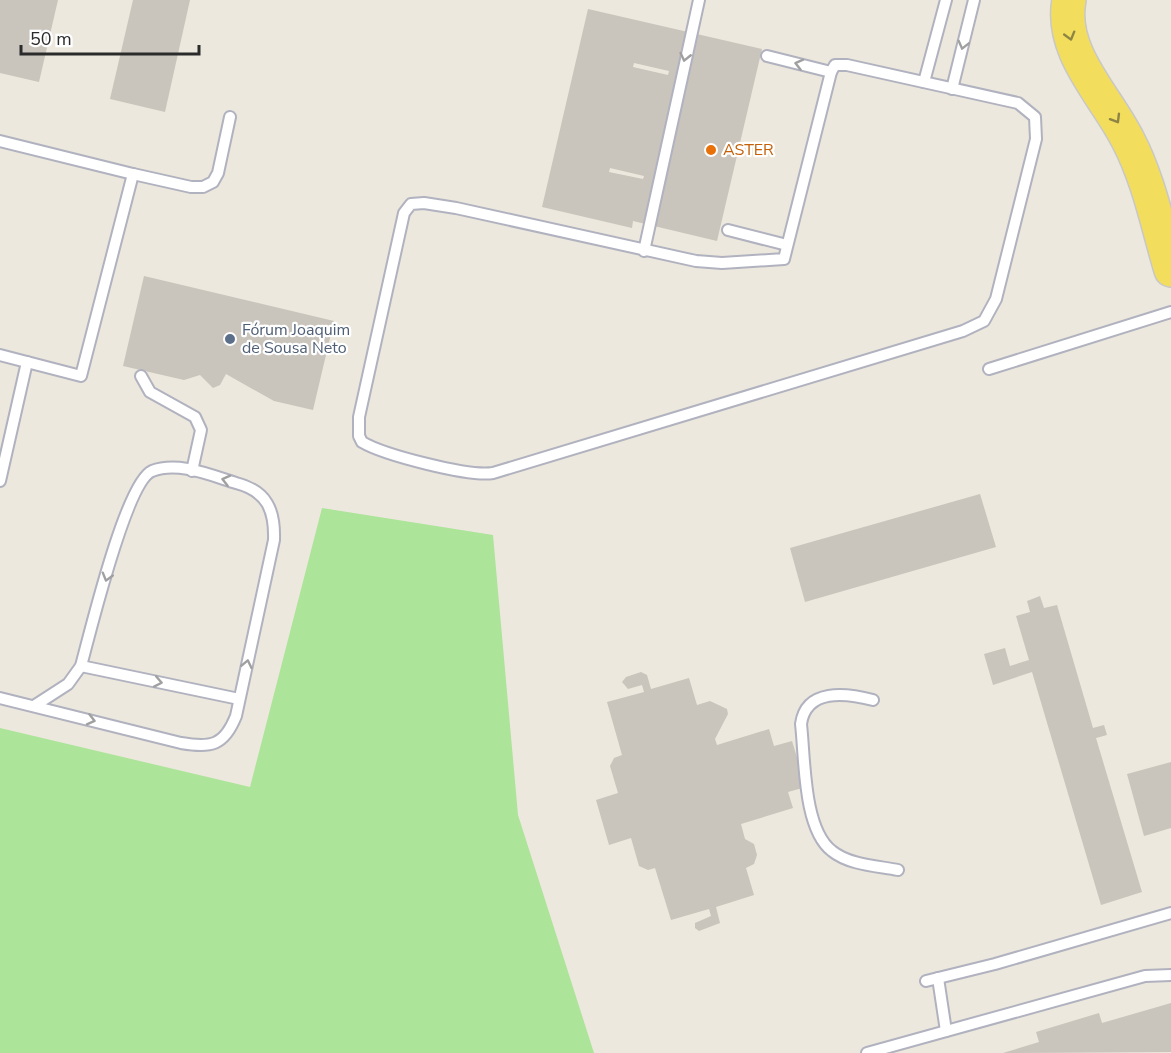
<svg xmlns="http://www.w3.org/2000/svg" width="1171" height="1053" viewBox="0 0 1171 1053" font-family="'Nunito Sans',sans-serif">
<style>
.green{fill:#ace499}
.building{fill:#c9c4bc;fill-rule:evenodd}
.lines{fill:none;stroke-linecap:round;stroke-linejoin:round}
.lane-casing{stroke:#b1b2bf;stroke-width:14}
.primary-casing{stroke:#c8c8c8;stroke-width:36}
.lane{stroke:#fff;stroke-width:10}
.primary{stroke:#f2dd5d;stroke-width:33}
.oneway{stroke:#8e8444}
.oneway2{stroke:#a0a0a0}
.food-dot{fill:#e8710a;stroke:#fff;stroke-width:2}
.service-dot{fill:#5c6f8a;stroke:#fff;stroke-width:2}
.labels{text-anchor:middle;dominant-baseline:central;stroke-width:4.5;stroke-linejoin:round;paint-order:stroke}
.food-label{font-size:16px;fill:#c56008;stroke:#fff;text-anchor:start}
.service-label{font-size:16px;fill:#4e5e75;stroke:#fff;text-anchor:start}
</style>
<rect width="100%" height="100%" fill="#ede8dd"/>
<!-- green -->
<polygon class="green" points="322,508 493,535 518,815 594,1053 0,1053 0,728 250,787"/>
<!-- building -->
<g class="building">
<polygon points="0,0 58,0 39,82 0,73"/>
<polygon points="133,0 190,0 165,112 110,99"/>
<path d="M588 9 762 49 717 241 633 221 632 228 542 207ZM634 63 669 71 668 75 633 67ZM610 168 644 176 643 179 609 172Z"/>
<polygon points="144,276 334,321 313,410 274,401 226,374 220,385 213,388 200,375 184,380 123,366"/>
<polygon points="980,494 996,547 805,602 790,548"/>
<polygon points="1040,596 1044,608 1057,605 1093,728 1104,725 1107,735 1096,738 1142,892 1101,905 1032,672 993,685 984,654 1005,648 1010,666 1029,660 1016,616 1030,612 1027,601"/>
<polygon points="641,672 647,675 651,689 689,678 697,705 710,701 727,709 728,714 715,739 717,745 769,729 774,746 792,741 806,787 788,792 793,808 741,824 745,839 754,844 757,855 754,864 746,868 754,895 716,907 720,923 699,931 695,928 695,923 711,916 709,909 671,920 655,868 648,870 639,866 631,838 609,845 596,800 618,793 610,766 614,758 622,755 607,702 644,692 642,685 628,689 622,682 626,677"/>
<polygon points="1171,762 1171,828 1144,836 1127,774"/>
<polygon points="1171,1003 1171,1052 1003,1053 1039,1042 1036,1032 1099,1013 1102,1023"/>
</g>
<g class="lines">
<defs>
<g id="lane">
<polyline points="767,56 831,72"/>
<path d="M835 65H847L1018 103 1035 117 1036 139 996 299 984 321 963 331 493 473C469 477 384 455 362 442L359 436V417L404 213 411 204 424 203 456 208 696 261 722 263 784 259 831 72Z"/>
<polyline points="924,82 946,0"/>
<polyline points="952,89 974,0"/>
<polyline points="0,141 133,174 191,187 203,187 213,182 218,173 230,117"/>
<polyline points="728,230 787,245"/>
<polyline points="644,251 699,0"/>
<polyline points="0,355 81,376 133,174"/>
<polyline points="989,369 1171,312"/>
<polyline points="141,376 150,392 195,417 201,430 192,471"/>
<polyline points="0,481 27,362"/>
<polyline points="81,666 239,699"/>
<path d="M0 698 181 743C211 748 224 746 236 716L274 540C275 510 267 491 236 483 210 475 178 461 152 471 126 482 90 633 81 666L68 684 34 706"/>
<path d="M873 700C846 693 806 688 801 724 805 758 803 829 832 851 849 865 878 866 898 870"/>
<polyline points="938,978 946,1031"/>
<polyline points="926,981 995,964 1171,913"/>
<polyline points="867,1053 1145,976 1171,975"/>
</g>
<path id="primary" d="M1069 0C1059 52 1106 96 1128 140 1149 180 1158 227 1171 270"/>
</defs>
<!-- lane casing -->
<use href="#lane" class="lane-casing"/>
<!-- primary casing -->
<use href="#primary" class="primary-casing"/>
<!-- lane -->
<use href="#lane" class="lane"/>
<!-- primary -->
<use href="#primary" class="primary"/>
</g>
<!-- one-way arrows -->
<defs><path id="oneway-chevron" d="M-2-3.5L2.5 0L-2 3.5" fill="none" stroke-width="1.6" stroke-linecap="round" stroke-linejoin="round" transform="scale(1.5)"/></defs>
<g class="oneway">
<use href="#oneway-chevron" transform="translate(1070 36) rotate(74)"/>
<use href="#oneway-chevron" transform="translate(1116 119) rotate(59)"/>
</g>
<g class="oneway2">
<use href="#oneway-chevron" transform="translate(963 45) rotate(104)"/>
<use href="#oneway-chevron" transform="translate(685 57) rotate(103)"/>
<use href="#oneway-chevron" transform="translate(799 64) rotate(-166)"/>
<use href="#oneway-chevron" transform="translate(226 480) rotate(-166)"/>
<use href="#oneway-chevron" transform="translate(107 577) rotate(106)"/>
<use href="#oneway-chevron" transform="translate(247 664) rotate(-78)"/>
<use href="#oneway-chevron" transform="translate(158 682) rotate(11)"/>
<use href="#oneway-chevron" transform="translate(91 720) rotate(14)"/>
</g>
<!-- markers -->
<circle class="food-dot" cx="711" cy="150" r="6"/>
<circle class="service-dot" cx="230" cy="339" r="6"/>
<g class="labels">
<!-- food labels -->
<g class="food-label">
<text x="723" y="150">ASTER</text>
</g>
<!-- service labels -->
<g class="service-label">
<text x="242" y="330">Fórum Joaquim<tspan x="242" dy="18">de Sousa Neto</tspan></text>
</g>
</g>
<!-- scale -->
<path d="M21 45v9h178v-9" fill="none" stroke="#2b2b2b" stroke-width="3"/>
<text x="30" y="45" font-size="18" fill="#2b2b2b" stroke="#ffffff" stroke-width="4.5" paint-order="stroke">50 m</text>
</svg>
